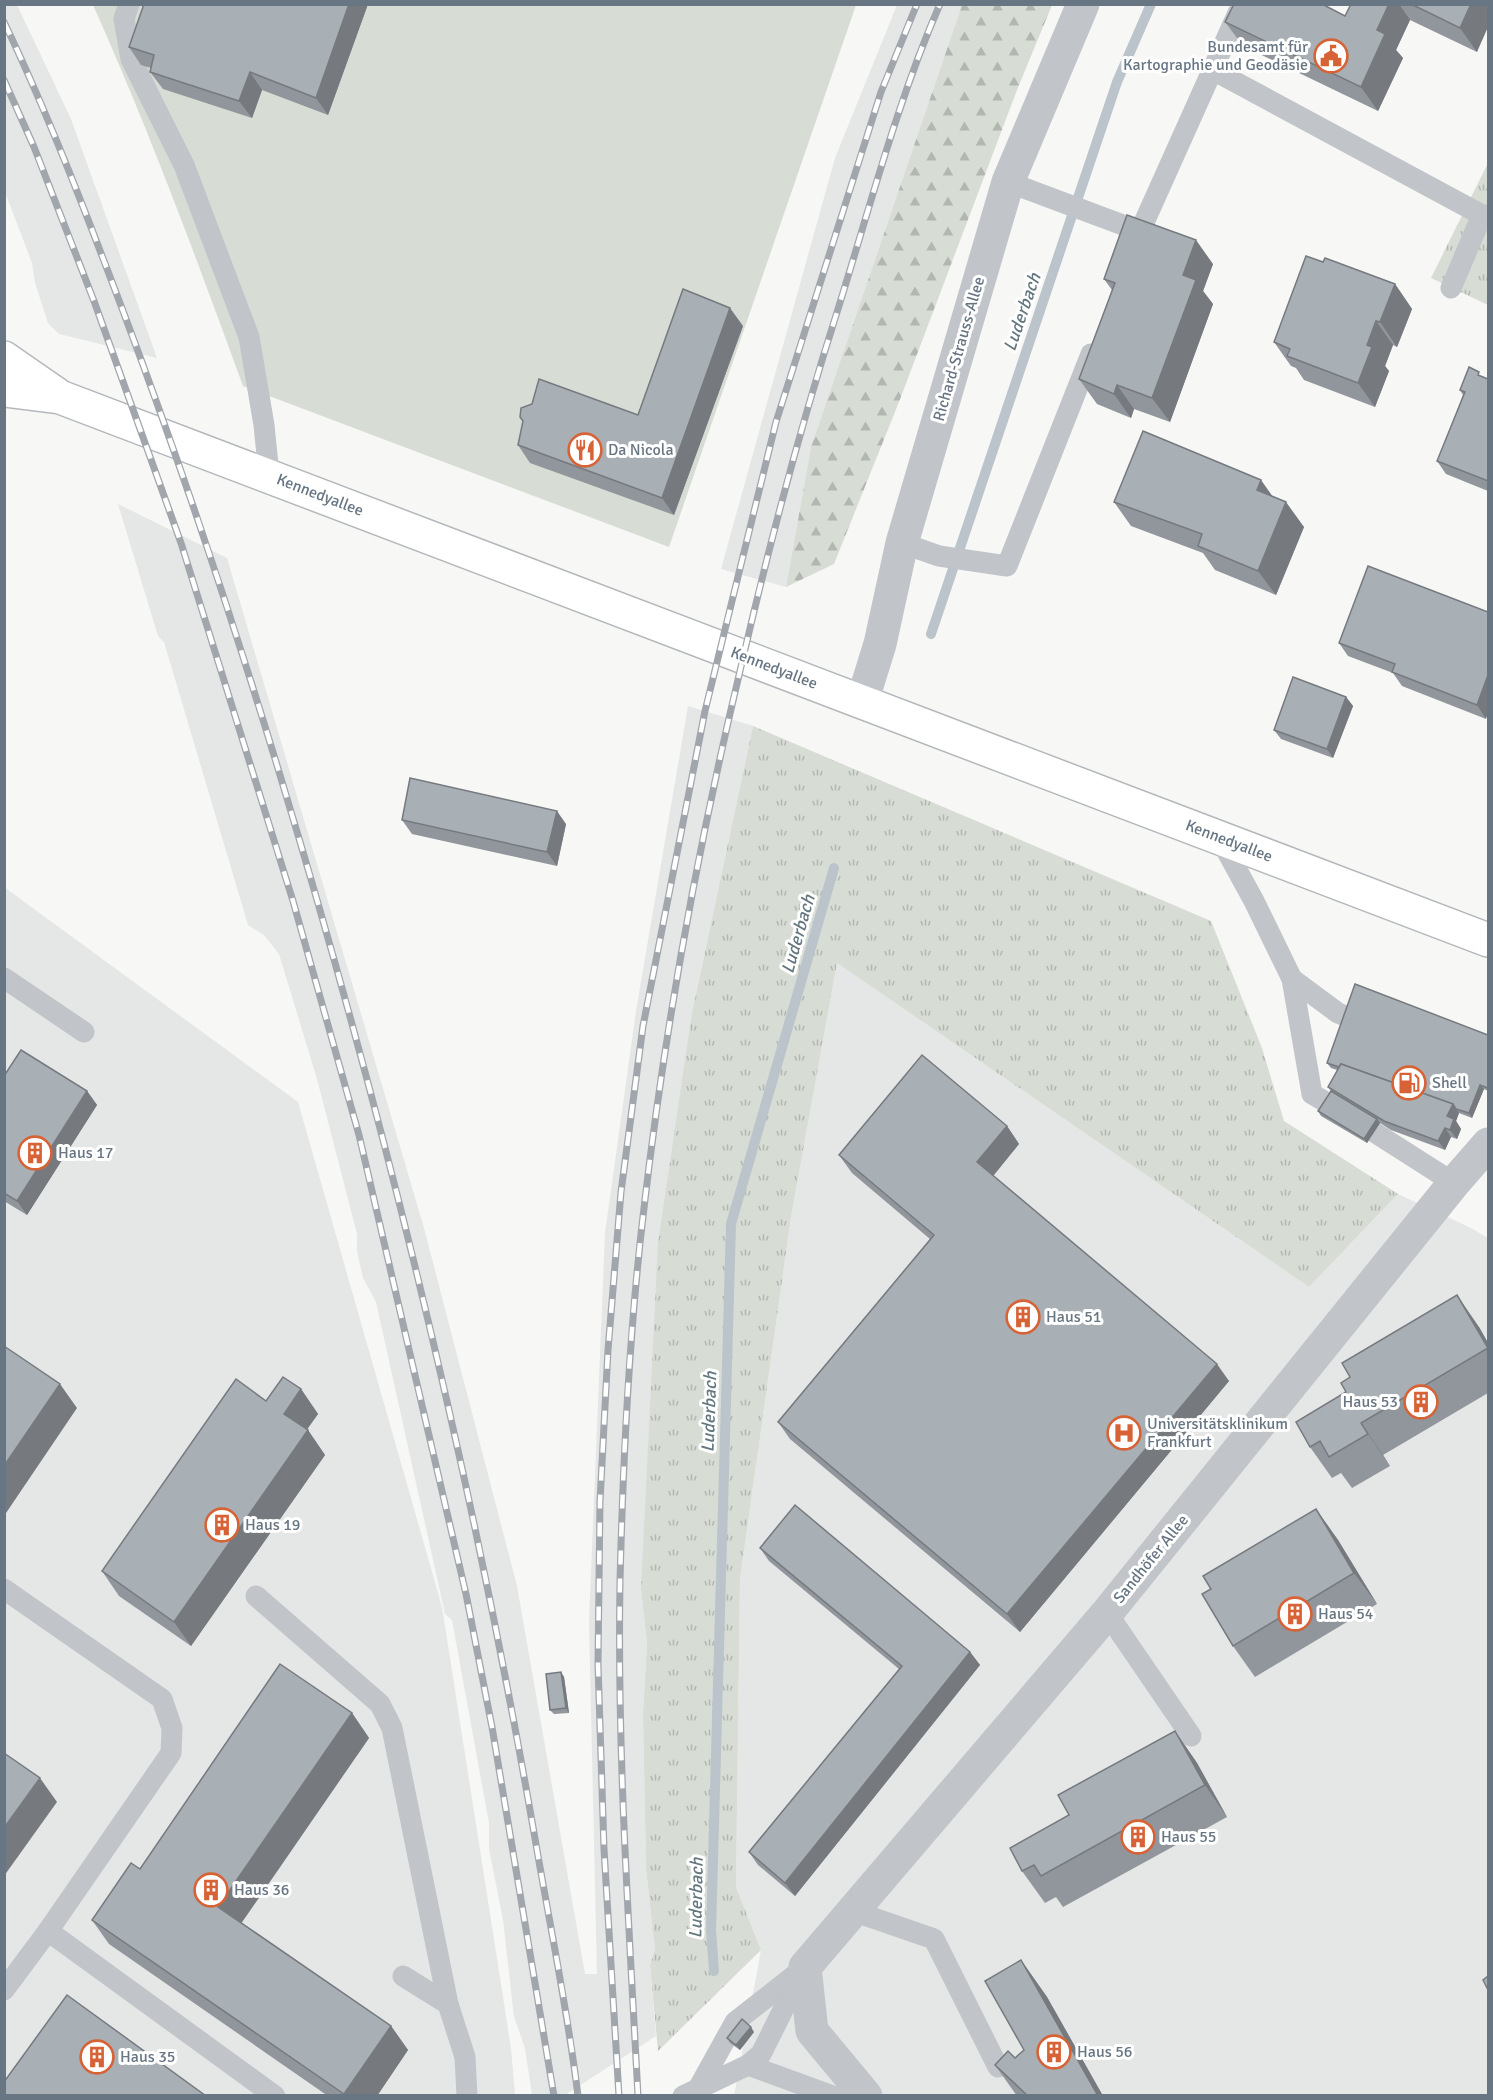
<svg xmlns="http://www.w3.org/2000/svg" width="1493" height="2100" viewBox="0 0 1493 2100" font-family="Signika,sans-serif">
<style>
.built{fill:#e5e6e6}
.grass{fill:url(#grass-tufts)}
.forest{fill:url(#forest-firs)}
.green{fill:#d7dcd4}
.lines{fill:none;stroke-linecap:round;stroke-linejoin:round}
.stream{stroke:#bbc4ca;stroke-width:10}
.primary-casing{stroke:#b4b8bc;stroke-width:36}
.service{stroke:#c1c4c8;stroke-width:21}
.minor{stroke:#c1c4c8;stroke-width:33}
.primary{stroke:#fff;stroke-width:33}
.rail-casing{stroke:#a0a6ac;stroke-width:7}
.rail{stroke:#fff;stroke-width:4.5;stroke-dasharray:14;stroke-linecap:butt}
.wall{fill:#90969c}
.shaded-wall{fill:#767a7f}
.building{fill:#a8afb5;stroke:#767a7f;stroke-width:1.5}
.labels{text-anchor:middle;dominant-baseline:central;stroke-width:6;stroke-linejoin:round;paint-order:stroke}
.poi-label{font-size:16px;fill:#687684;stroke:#fff;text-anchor:start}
.street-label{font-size:16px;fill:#687684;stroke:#fff}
.water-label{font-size:18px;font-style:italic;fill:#64777f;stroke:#fff}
</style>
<defs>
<pattern id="grass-tufts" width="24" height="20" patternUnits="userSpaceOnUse" patternTransform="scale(1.5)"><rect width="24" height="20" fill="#d7dcd4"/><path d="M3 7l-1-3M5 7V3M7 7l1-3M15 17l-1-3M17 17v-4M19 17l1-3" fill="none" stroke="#b2b7b2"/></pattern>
<pattern id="forest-firs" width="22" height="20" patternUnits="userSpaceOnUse" patternTransform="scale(1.5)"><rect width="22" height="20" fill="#d7dcd4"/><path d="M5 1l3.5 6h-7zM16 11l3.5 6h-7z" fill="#b2b7b2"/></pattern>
</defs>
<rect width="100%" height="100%" fill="#f7f7f5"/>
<!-- built -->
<g class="built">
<polygon points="5,4 17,5 71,119 157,358 59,334 48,323 35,283 32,263 5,192"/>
<polygon points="897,5 962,5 811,447 786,587 721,569 835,158"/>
<polygon points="118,504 227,558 424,1228 517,1586 585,1974 597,1974 589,1621 605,1233 636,1011 688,706 753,726 692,1013 641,1590 647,1644 643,1713 646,1869 655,1949 650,1965 656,2036 565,2095 532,2095 525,2048 514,2017 503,1920 489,1849 489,1823 452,1620 445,1614 376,1302 363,1278 357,1251 357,1234 317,1079 279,954 264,935 248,925 164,642 158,636"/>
<polygon points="4,887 298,1102 442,1607 511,2048 515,2095 5,2095"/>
<polygon points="837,963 1309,1287 1398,1194 1471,1228 1488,1238 1488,2095 734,2096 761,1950 736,1887 740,1579 791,1217"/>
</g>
<!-- grass -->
<g class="grass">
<polygon points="1488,163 1488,305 1431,278"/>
<polygon points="753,726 1211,921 1262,1048 1284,1121 1398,1194 1309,1287 837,963 791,1217 740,1579 736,1887 761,1950 658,2051 650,1965 655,1949 646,1869 643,1713 647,1644 641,1590 658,1243 692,1013"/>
</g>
<!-- forest -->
<polygon class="forest" points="962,5 1052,5 1017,90 899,402 834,564 786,587 811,447"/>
<!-- green -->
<path class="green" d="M93 5H856L669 547 243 386C196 257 149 130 93 5Z"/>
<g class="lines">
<!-- stream -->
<g class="stream">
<polyline points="931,634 1117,82 1151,4"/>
<polyline points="714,1971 711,1930 731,1224 834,868"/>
</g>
<defs>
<g id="primary">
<polyline points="4,358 56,394"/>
<polyline points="4,390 60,397 1488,940"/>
</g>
</defs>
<!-- primary casing -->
<use href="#primary" class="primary-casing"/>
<!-- service -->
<g class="service">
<polyline points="129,4 124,19 131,59 184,165 249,337 264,425 269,475"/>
<polyline points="1213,70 1482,215 1488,215"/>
<polyline points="1008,182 1139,231"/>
<polyline points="1133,247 1242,4"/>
<polyline points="1451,288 1482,215"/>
<polyline points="902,543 939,556 1007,566 1091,354"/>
<polyline points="1219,837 1254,901 1292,979 1312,1094 1329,1104"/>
<polyline points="4,978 84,1032"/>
<polyline points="1292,979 1338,1013 1371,1026"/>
<polyline points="1374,1132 1454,1183"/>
<polyline points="4,1589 162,1699 172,1728 171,1753 48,1931 4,1990"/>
<polyline points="256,1596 380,1704 392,1728 448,2004"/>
<polyline points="1107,1613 1191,1736"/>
<polyline points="853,1911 934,1939 998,2067"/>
<polyline points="48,1931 275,2096"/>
<polyline points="403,1976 448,2004 465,2057 467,2096"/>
<polyline points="748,2065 833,2096"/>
<polyline points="699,2087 735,2022 800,1971"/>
<polyline points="683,2096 748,2065 761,2054 803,1970"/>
</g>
<!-- minor -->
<g class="minor">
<polyline points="862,702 880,644 902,543 1008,182 1083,4"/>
<polyline points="866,2096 812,2031 805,1967 1107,1613 1454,1183 1488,1144"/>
</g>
<!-- primary -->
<use href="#primary" class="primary"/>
<defs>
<g id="rail">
<path d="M4 22C48 114 84 208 120 303 180 462 234 623 283 785 389 1135 475 1490 537 1850 551 1931 568 2013 578 2096"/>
<polyline points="4,80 34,147 94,301 181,543 293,901 359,1135 466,1594 492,1727 554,2096"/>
<polyline points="619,2096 604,1849 598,1664 600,1501 608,1350 621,1192 643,1026 705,711 776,422 881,92 917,4"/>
<path d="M638 2096C629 1924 617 1754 620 1582 623 1457 629 1332 644 1208 665 1027 698 847 740 671 768 549 800 428 838 309 870 207 897 102 940 4"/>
</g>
</defs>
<!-- rail casing -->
<use href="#rail" class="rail-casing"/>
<!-- rail -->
<use href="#rail" class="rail"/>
</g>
<!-- wall -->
<g class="wall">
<polygon points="368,4 328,115 262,90 252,118 163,89 150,72 151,68 141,65 129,47"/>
<polygon points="1351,4 1488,4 1477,52 1410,20 1396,50 1403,58 1378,111 1243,46 1225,22 1345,16"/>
<polygon points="1323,262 1395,284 1412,309 1397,347 1393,345 1385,366 1389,371 1375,407 1304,380 1296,368 1291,366 1274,342"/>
<polygon points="1213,264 1203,291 1213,304 1170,422 1134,409 1131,418 1097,404 1079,379 1112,290 1104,279"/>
<polygon points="743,326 674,515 530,463 518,445 638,415"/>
<polygon points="1483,377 1488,379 1488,491 1446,474 1437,461 1463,395 1460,390"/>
<polygon points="1273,497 1304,527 1276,595 1215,570 1203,553 1131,526 1114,502"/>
<polygon points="1488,612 1486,719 1402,686 1393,673 1348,656 1339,643"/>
<polygon points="1346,697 1353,706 1333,758 1281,739 1274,730"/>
<polygon points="402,820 566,824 557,866 412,834"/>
<polygon points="1488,1035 1488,1091 1484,1089 1472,1118 1459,1113 1456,1121 1461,1129 1457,1139 1451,1137 1445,1150 1391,1130 1380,1123 1367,1143 1321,1116 1318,1111 1331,1091 1328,1087 1337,1070 1331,1068 1327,1063"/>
<polygon points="4,1076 87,1091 97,1105 27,1215 4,1201"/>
<polygon points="1007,1126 1019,1144 993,1175 1229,1381 1020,1632 790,1439 778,1422 930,1239 852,1173 839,1155"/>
<polygon points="1479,1327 1488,1343 1488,1393 1383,1455 1390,1466 1352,1488 1341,1473 1332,1478 1310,1447"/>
<polygon points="301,1389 318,1414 307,1429 325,1455 191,1646 119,1596 102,1571 266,1401"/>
<polygon points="1316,1509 1338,1540 1377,1604 1255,1677 1233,1646 1211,1589"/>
<polygon points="760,1548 970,1652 980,1665 795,1896 758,1865 749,1852 899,1669 769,1561"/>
<polygon points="561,1672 564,1677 569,1713 554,1714 550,1710"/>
<polygon points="352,1713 369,1738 241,1922 391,2026 408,2050 377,2096 328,2096 109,1944 92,1920 140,1869"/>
<polygon points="1175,1731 1197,1763 1227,1817 1063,1907 1056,1897 1045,1903 1022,1871 1069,1815"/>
<polygon points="1021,1960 1047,1997 1103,2096 1017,2096 995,2065 1015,2058 1024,2050"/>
<polygon points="754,2032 740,2050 730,2043 727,2038"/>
</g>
<!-- shaded-wall -->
<g class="shaded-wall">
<polygon points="349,4 368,4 328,115 316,98"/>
<polygon points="1389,4 1399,4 1410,20 1396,50 1403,58 1378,111 1361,87 1377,30"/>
<polygon points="1471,4 1488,4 1488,27 1477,52 1460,28"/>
<polygon points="250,72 262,90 252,118 239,101"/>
<polygon points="1196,240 1213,264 1203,291 1213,304 1170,422 1152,398 1183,275"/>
<polygon points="1395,284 1412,309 1397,347 1380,322"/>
<polygon points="730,308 743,326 674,515 662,498"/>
<polygon points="1376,321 1393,345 1385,366 1389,371 1375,407 1358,383 1367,345"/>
<polygon points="1117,385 1134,409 1131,418 1114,394"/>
<polygon points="1261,480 1278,504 1257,490"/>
<polygon points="1286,502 1304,527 1276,595 1258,571"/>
<polygon points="1488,675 1488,713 1486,719 1477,705"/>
<polygon points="1346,697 1353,706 1333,758 1327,749"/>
<polygon points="557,811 566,824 557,866 547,852"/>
<polygon points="1480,1085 1484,1089 1472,1118 1469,1113"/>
<polygon points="87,1091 97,1105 27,1215 17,1201"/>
<polygon points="1453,1104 1459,1113 1456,1121 1461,1129 1457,1139 1450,1130 1447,1116"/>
<polygon points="1377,1119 1380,1123 1367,1143 1364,1139"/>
<polygon points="1007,1126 1019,1144 990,1180 977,1162"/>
<polygon points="1445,1128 1451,1137 1445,1150 1438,1141"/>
<polygon points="1457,1295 1479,1327 1488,1343 1488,1349"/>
<polygon points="1217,1364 1229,1381 1020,1632 1007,1614"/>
<polygon points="60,1384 77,1408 4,1516 4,1466"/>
<polygon points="301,1389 318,1414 301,1438 284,1414"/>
<polygon points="1361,1423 1383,1455 1390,1466 1368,1434"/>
<polygon points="308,1430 325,1455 191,1646 174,1622"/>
<polygon points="1316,1509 1338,1540 1377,1604 1354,1573"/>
<polygon points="970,1652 980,1665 795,1896 785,1883"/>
<polygon points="561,1672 564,1677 569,1713 566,1708"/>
<polygon points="352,1713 369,1738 236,1931 218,1907"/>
<polygon points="1175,1731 1197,1763 1227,1817 1205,1785"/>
<polygon points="40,1778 57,1802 4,1876 4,1828"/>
<polygon points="1021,1960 1047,1997 1103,2096 1098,2096"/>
<polygon points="391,2026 408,2050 377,2096 345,2096 344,2094"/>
<polygon points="751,2027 754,2032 740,2050 736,2045"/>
</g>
<!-- building -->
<g class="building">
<polygon points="144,4 349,4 316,98 250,72 239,101 150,72 154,55 129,47"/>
<polygon points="1234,4 1322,4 1345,16 1351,4 1389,4 1377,30 1385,34 1361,87 1225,22"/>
<polygon points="1411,4 1471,4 1460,28"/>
<polygon points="1127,215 1196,240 1183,275 1196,280 1152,398 1117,385 1114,394 1079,379 1115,283 1104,279"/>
<polygon points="1306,256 1323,262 1325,258 1395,284 1380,322 1376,321 1367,345 1372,347 1358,383 1287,356 1290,349 1274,342"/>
<polygon points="683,289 730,308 662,498 518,445 523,421 520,417 521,408 532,404 539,379 638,415"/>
<polygon points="1469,367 1479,372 1478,375 1488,379 1488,481 1437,461 1465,392 1460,390"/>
<polygon points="1143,431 1261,480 1257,490 1286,502 1258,571 1198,546 1202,534 1114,502"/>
<polygon points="1368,566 1488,612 1488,675 1477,705 1392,672 1395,664 1339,643"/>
<polygon points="1293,677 1346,697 1327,749 1274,730"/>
<polygon points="410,778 557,811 547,852 402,820"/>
<polygon points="1355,984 1488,1035 1488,1088 1480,1085 1469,1113 1456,1109 1453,1104 1341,1064 1339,1067 1327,1063"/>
<polygon points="21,1050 87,1091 17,1201 4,1193 4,1076"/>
<polygon points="922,1055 1007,1126 977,1162 1217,1364 1007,1614 778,1422 934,1235 839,1155"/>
<polygon points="1341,1064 1453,1104 1447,1116 1454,1119 1450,1130 1445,1128 1438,1141 1384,1121 1328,1087"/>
<polygon points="1331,1091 1377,1119 1364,1139 1318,1111"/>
<polygon points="1457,1295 1488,1348 1361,1423 1368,1434 1329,1457 1320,1441 1310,1447 1296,1422 1346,1392 1341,1383 1350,1377 1342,1363"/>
<polygon points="4,1346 60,1384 4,1466"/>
<polygon points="283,1377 301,1389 284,1414 308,1430 174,1622 102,1571 236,1379 266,1401"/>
<polygon points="795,1505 970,1652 785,1883 749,1852 902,1666 760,1548"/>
<polygon points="1316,1509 1354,1573 1233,1646 1202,1594 1211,1589 1203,1576"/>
<polygon points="280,1664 352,1713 218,1907 391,2026 344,2094 92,1920 131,1863 140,1869"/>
<polygon points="561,1672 566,1708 550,1710 546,1674"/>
<polygon points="1175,1731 1205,1785 1041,1876 1034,1865 1022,1871 1010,1848 1069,1815 1058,1795"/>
<polygon points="4,1753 40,1778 4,1828"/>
<polygon points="1021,1960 1098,2096 1028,2096 995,2065 1008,2051 1015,2058 1024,2050 985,1981"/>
<polygon points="1488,1976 1488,1990 1483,1980"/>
<polygon points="67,1995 206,2096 4,2096 4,2082"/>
<polygon points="742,2019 751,2027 736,2045 727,2038"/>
</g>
<!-- icons -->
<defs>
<symbol id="civic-ring" viewBox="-11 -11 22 22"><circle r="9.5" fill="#fff" stroke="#d76235" stroke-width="1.5"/><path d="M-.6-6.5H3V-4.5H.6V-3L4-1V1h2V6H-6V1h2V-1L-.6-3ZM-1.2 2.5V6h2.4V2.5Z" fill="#d76235"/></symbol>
<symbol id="restaurant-ring" viewBox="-11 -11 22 22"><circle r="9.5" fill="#fff" stroke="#d76235" stroke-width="1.5"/><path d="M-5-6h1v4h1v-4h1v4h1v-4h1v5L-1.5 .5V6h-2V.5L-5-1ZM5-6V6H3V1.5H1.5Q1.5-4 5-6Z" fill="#d76235"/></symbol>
<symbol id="fuel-ring" viewBox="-11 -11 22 22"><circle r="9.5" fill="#fff" stroke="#d76235" stroke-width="1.5"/><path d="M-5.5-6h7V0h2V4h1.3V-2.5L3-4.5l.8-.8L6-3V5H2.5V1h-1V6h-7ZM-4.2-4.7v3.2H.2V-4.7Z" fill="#d76235"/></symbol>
<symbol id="building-ring" viewBox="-11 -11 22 22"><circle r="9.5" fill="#fff" stroke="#d76235" stroke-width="1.5"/><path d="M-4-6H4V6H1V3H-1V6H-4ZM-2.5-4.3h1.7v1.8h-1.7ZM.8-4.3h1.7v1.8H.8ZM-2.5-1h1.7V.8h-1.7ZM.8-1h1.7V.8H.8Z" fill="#d76235"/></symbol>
<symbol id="hospital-ring" viewBox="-11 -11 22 22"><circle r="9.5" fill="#fff" stroke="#d76235" stroke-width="1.5"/><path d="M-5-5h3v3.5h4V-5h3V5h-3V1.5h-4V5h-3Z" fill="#d76235"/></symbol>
</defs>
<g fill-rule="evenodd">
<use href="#civic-ring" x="1312" y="37" width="38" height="38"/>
<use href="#restaurant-ring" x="566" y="431" width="38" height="38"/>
<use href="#fuel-ring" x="1390" y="1064" width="38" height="38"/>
<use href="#building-ring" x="16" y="1134" width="38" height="38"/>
<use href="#building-ring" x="1004" y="1298" width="38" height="38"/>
<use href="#building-ring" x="1402" y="1383" width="38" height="38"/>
<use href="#hospital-ring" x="1105" y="1414" width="38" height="38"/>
<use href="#building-ring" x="203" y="1506" width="38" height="38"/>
<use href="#building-ring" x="1276" y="1595" width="38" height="38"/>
<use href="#building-ring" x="1119" y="1818" width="38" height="38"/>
<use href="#building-ring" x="192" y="1871" width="38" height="38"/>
<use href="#building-ring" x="1035" y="2033" width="38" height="38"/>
<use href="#building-ring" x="78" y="2038" width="38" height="38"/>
</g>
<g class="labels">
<!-- poi labels -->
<g class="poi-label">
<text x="1308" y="47" text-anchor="end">Bundesamt für<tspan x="1308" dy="18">Kartographie und Geodäsie</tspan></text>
<text x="608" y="450">Da Nicola</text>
<text x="1432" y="1083">Shell</text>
<text x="58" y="1153">Haus 17</text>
<text x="1046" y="1317">Haus 51</text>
<text x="1398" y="1402" text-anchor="end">Haus 53</text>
<text x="1147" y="1424">Universitätsklinikum<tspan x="1147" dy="18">Frankfurt</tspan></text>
<text x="245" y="1525">Haus 19</text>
<text x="1318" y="1614">Haus 54</text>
<text x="1161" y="1837">Haus 55</text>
<text x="234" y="1890">Haus 36</text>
<text x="1077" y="2052">Haus 56</text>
<text x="120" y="2057">Haus 35</text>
</g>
<!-- street labels -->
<g class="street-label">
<text transform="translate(959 349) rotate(-74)">Richard-Strauss-Allee</text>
<text transform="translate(320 495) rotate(21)">Kennedyallee</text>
<text transform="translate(774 668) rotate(21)">Kennedyallee</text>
<text transform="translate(1229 841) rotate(21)">Kennedyallee</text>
<text transform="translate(1151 1559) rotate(-51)">Sandhöfer Allee</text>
</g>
<!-- water labels -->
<g class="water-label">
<text transform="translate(1022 312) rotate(-71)">Luderbach</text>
<text transform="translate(798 934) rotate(-74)">Luderbach</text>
<text transform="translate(709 1412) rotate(-88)">Luderbach</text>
<text transform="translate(696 1898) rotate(-89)">Luderbach</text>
</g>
</g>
<!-- border -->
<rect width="1493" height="2100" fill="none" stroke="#687684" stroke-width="12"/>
</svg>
